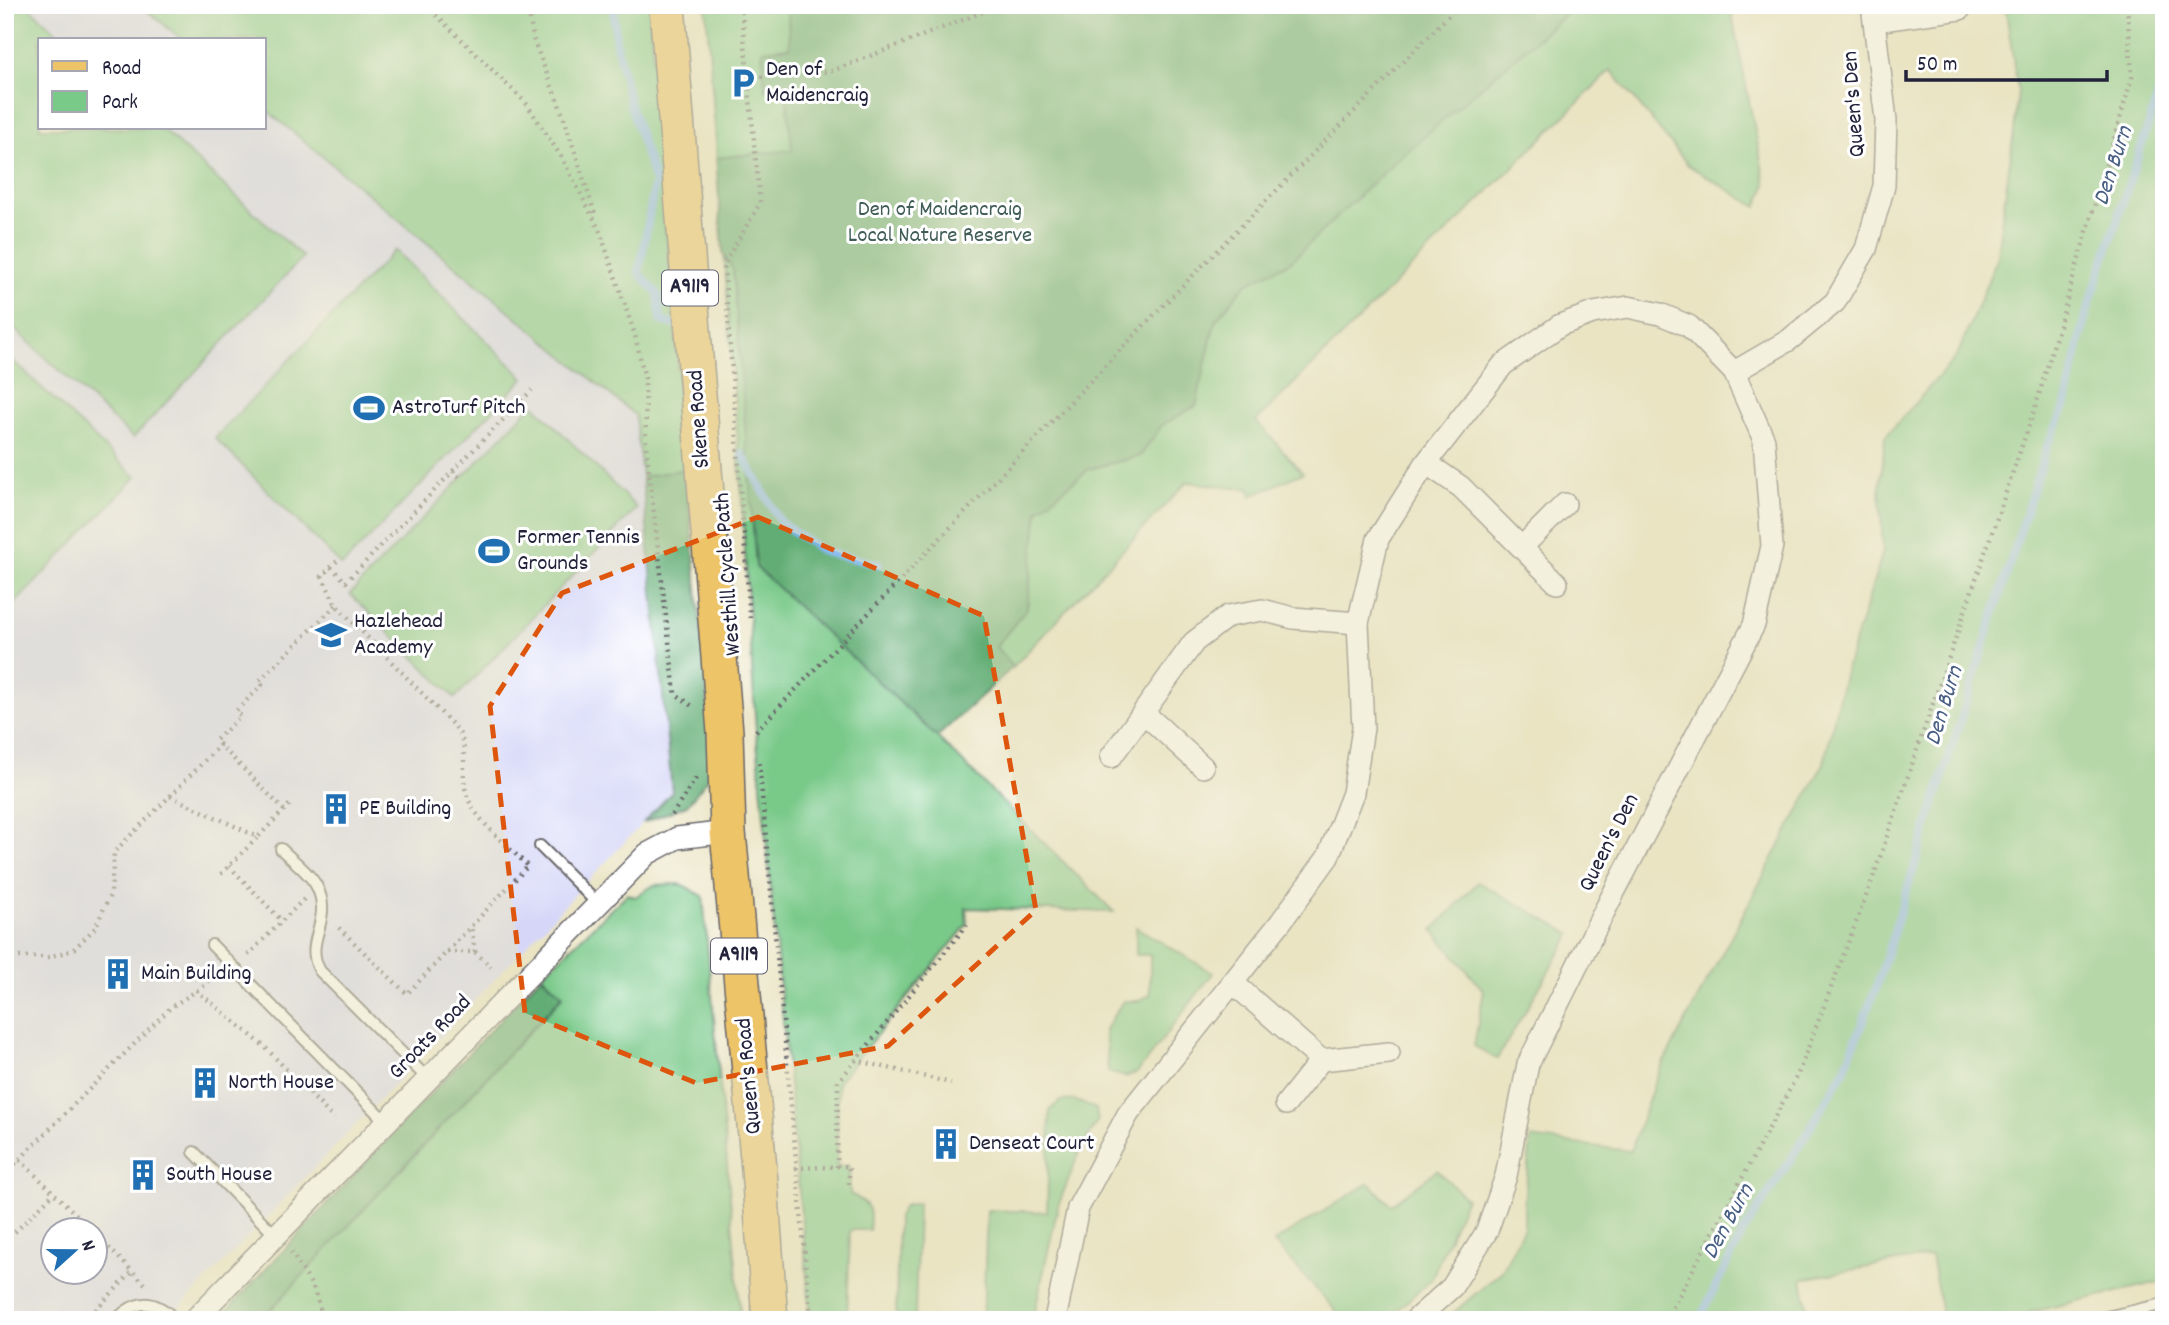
<svg xmlns="http://www.w3.org/2000/svg" width="2169" height="1325" viewBox="0 0 2169 1325" font-family="Dekko,sans-serif">
<style>
.built{fill:#d6d7f8;fill-rule:evenodd}
.green{fill:#79c989;stroke:#4e7662;stroke-width:2}
.forest{fill:#62ad75;stroke:#426858;stroke-width:2}
.lines{fill:none;stroke-linecap:round;stroke-linejoin:round}
.stream{stroke:#82b7f0;stroke-width:8}
.service-casing{stroke:#68666b;stroke-width:14}
.minor-casing{stroke:#68666b;stroke-width:24}
.primary-casing{stroke:#68666b;stroke-width:38}
.path{stroke:#68666b;stroke-width:4.5;stroke-dasharray:2 5;stroke-linecap:butt}
.service{stroke:#fff;stroke-width:10}
.minor{stroke:#fff;stroke-width:21}
.primary{stroke:#eec469;stroke-width:35}
.marked{fill:none;stroke:#de560e;stroke-width:5;stroke-dasharray:14 9;stroke-linejoin:round}
.labels{text-anchor:middle;dominant-baseline:central;stroke-width:6;stroke-linejoin:round;paint-order:stroke}
.shield{fill:#fff;stroke:#646476;stroke-width:2}
.shield-label{font-size:21px;font-weight:bold;fill:#22223b}
.poi-label{font-size:23px;fill:#22223b;stroke:#fff;text-anchor:start}
.street-label{font-size:23px;fill:#22223b;stroke:#fff}
.park-label{font-size:23px;fill:#405c56;stroke:#fff}
.water-label{font-size:24px;font-style:italic;fill:#485e83;stroke:#fff}
</style>
<rect width="100%" height="100%" fill="#fff"/>
<filter id="ink" filterUnits="userSpaceOnUse"><feTurbulence type="fractalNoise" baseFrequency=".0143" numOctaves="2"/><feDisplacementMap in="SourceGraphic" scale="14" xChannelSelector="R" yChannelSelector="G"/><feConvolveMatrix kernelMatrix="1 2 1 2 8 2 1 2 1" color-interpolation-filters="sRGB"/></filter>
<filter id="wash" filterUnits="userSpaceOnUse"><feTurbulence type="fractalNoise" baseFrequency=".00686" numOctaves="4" result="noise"/><feDisplacementMap in="SourceGraphic" scale="28" xChannelSelector="R" yChannelSelector="G"/><feGaussianBlur stdDeviation="1.57" result="paint"/><feColorMatrix in="noise" values="0 0 0 0 0 0 0 0 0 0 0 0 0 0 0 0 0 1.4 0 .05"/><feComposite in="paint" operator="in"/></filter>
<g filter="url(#wash)">
<rect width="100%" height="100%" fill="#eae4c3"/>
<!-- built -->
<path class="built" d="M5 5H140L183 40H40V128H264V108L636 415 672 792 441 1036 168 1320H5ZM52 1230H94V1272H52Z"/>
<!-- green -->
<g class="green">
<polygon points="5,5 27,5 65,40 40,40 40,128 161,128 303,257 133,438 5,320"/>
<polygon points="140,5 649,5 686,469 642,477 635,415 264,108 264,40 183,40"/>
<path d="M706 5H1459L839 645 937 737 1114 912 966 908 967 925 838 1082 837 1166H849L850 1194C870 1203 872 1209 869 1230H850L847 1320H811L756 731 741 486Z"/>
<polygon points="1576,5 1730,5 1766,186 1757,207 1688,165 1611,70 1256,421 1303,473 1251,496 1250,489 1187,482 1013,667 995,648 1027,608 1038,510 1089,469 1140,456 1163,424 1196,406 1215,321 1246,284 1290,262 1392,164"/>
<polygon points="2005,5 2164,5 2164,1281 2031,1312 2019,1320 1943,1320 1931,1256 1802,1279 1810,1320 1445,1320 1502,1271 1524,1227 1524,1203 1531,1138 1630,1151 1659,1071 1824,763 1844,675 1883,552 1880,488 1885,437 1957,356 1996,261 2014,132 2018,92"/>
<polygon points="395,250 524,378 342,566 215,438"/>
<polygon points="5,353 136,477 5,614"/>
<polygon points="533,404 637,508 455,698 350,594"/>
<polygon points="1478,882 1571,934 1497,1059 1474,1046 1484,991 1433,930"/>
<polygon points="681,884 703,896 741,1320 261,1320 563,996 542,975 627,894 635,897 654,885"/>
<polygon points="1136,927 1213,973 1137,1073 1125,1077 1108,1072 1105,1029 1123,1001 1139,1001 1150,995 1150,955 1136,955"/>
<polygon points="1074,1100 1096,1109 1098,1120 1079,1153 1058,1206 1033,1320 983,1320 987,1210 1047,1212 1050,1110 1060,1101"/>
<polygon points="1437,1170 1466,1198 1431,1280 1386,1320 1344,1320 1274,1242 1369,1183 1391,1205"/>
<polygon points="918,1203 915,1320 896,1320 898,1216 904,1206"/>
</g>
<!-- forest -->
<g class="forest">
<polygon points="787,5 1576,5 1392,164 1290,262 1246,284 1215,321 1196,406 1163,424 1140,456 1089,469 1038,510 1027,608 996,647 1013,667 937,737 756,567 733,270 723,253 716,158 792,150 786,88 765,90 762,50 790,47"/>
<polygon points="686,469 714,771 687,805 643,823 672,792 642,477"/>
<polygon points="541,976 563,995 261,1320 218,1320"/>
</g>
<g class="lines">
<!-- stream -->
<g class="stream">
<polyline points="613,5 616,43 630,105 655,182 639,273 658,294 661,321 680,326"/>
<polyline points="2162,5 2164,18"/>
<polyline points="742,454 781,523 824,552 879,564"/>
<polyline points="1699,1320 1742,1234 1791,1159 1843,1073 1876,988 2047,446 2065,407 2086,315 2164,77"/>
</g>
</g>
</g>
<g filter="url(#ink)">
<g class="lines">
<defs>
<g id="service">
<polyline points="540,846 598,904"/>
<path d="M281 849C292 860 308 871 316 885 335 921 302 940 320 971L428 1079"/>
<polyline points="212,945 386,1122"/>
<polyline points="194,1152 276,1236"/>
<path d="M116 1320C136 1299 154 1298 175 1320"/>
<polyline points="2093,1320 2164,1304"/>
</g>
<g id="minor">
<polyline points="1875,21 1960,9"/>
<polyline points="1734,372 1789,340 1835,302 1866,249 1884,186 1886,120 1872,5"/>
<polyline points="1426,463 1461,487 1557,583"/>
<polyline points="1522,547 1565,504"/>
<polyline points="1144,713 1203,767"/>
<polyline points="1111,757 1194,642 1228,616 1262,610 1293,618 1358,623"/>
<polyline points="1232,982 1321,1060 1389,1053"/>
<polyline points="1286,1104 1321,1060"/>
<polyline points="194,1320 647,854 677,838 728,832"/>
<polyline points="1055,1320 1078,1208 1128,1114 1280,923 1328,857 1353,793 1363,728 1358,623 1378,539 1426,463 1503,365 1560,325 1593,313 1628,307 1660,314 1689,326 1734,372 1764,440 1772,546 1754,625 1610,900 1528,1064 1506,1176 1487,1231 1452,1287 1415,1320"/>
</g>
<polyline id="primary" points="667,5 725,732 728,832 759,1169 770,1320"/>
</defs>
<!-- service casing -->
<use href="#service" class="service-casing"/>
<!-- minor casing -->
<use href="#minor" class="minor-casing"/>
<!-- primary casing -->
<use href="#primary" class="primary-casing"/>
<!-- path -->
<g class="path">
<polyline points="426,5 526,103 562,158 599,229 635,335 645,379 646,445 675,693 692,706"/>
<polyline points="527,5 534,41 563,115 595,214"/>
<polyline points="741,5 760,203 724,264 750,618"/>
<polyline points="747,78 832,71 983,12 991,5"/>
<polyline points="453,471 532,390"/>
<path d="M337 561 322 576 336 605 457 729C470 749 460 770 466 792 472 818 509 847 528 866L407 994 337 926"/>
<polyline points="331,567 346,582 453,471 461,479"/>
<polyline points="756,731 1147,322 1459,5"/>
<polyline points="220,745 216,740 241,716 236,711 262,685 259,681 336,605"/>
<polyline points="759,763 811,1320"/>
<polyline points="170,796 220,745 284,810"/>
<polyline points="672,815 696,778"/>
<polyline points="229,866 282,921"/>
<polyline points="221,874 258,837"/>
<polyline points="447,952 475,952 471,926"/>
<polyline points="475,952 491,967"/>
<polyline points="248,955 304,899"/>
<polyline points="5,957 48,957 73,950 95,928 111,893 114,852 170,796 258,837 290,804"/>
<polyline points="196,990 264,1046 334,1119"/>
<polyline points="855,1060 951,1083"/>
<polyline points="20,1160 92,1230"/>
<polyline points="5,1166 9,1170 171,1007 204,986 217,972"/>
<polyline points="837,1167 838,1082 967,925"/>
<polyline points="795,1168 849,1166 849,1185"/>
<polyline points="94,1233 146,1285"/>
<polyline points="5,1242 54,1193"/>
<polyline points="291,1252 313,1287 324,1320"/>
<polyline points="86,1320 133,1271"/>
<polyline points="1666,1320 1798,1074 1870,886 2036,405 2132,77 2127,5"/>
</g>
<!-- service -->
<use href="#service" class="service"/>
<!-- minor -->
<use href="#minor" class="minor"/>
<!-- primary -->
<use href="#primary" class="primary"/>
</g>
</g>
<!-- marked area -->
<path d="M0 0H2169V1325H0ZM758 517 984 616 1036 910 888 1046 696 1083 525 1013 490 706 562 593Z" fill="#eae4c3" fill-opacity=".55" fill-rule="evenodd"/>
<path class="marked" d="M758 517 984 616 1036 910 888 1046 696 1083 525 1013 490 706 562 593Z"/>
<!-- icons -->
<defs>
<symbol id="parking-bare" viewBox="-9 -9 18 18"><path d="M-3.5-5.5H1a3.5 3.5 0 0 1 0 7H-1V5.5H-3.5ZM-1-3.4V-.6H.8a1.4 1.4 0 0 0 0-2.8Z" fill="#1f6fb2" stroke="#fff" stroke-width="2.5" paint-order="stroke"/></symbol>
<symbol id="stadium-bare" viewBox="-9 -9 18 18"><path d="M0-5a6.5 5 0 1 0 0 10a6.5 5 0 1 0 0-10ZM-3.5-1.8h7v3.6h-7Z" fill="#1f6fb2" stroke="#fff" stroke-width="2.5" paint-order="stroke"/></symbol>
<symbol id="school-bare" viewBox="-9 -9 18 18"><path d="M0-5L7-2L0 1L-7-2ZM-4 1L0 2.5L4 1V4Q0 6-4 4Z" fill="#1f6fb2" stroke="#fff" stroke-width="2.5" paint-order="stroke"/></symbol>
<symbol id="building-bare" viewBox="-9 -9 18 18"><path d="M-4-6H4V6H1V3H-1V6H-4ZM-2.5-4.3h1.7v1.8h-1.7ZM.8-4.3h1.7v1.8H.8ZM-2.5-1h1.7V.8h-1.7ZM.8-1h1.7V.8H.8Z" fill="#1f6fb2" stroke="#fff" stroke-width="2.5" paint-order="stroke"/></symbol>
</defs>
<g fill-rule="evenodd">
<use href="#parking-bare" x="721" y="61" width="44" height="44"/>
<use href="#stadium-bare" x="347" y="386" width="44" height="44"/>
<use href="#stadium-bare" x="472" y="529" width="44" height="44"/>
<use href="#school-bare" x="309" y="613" width="44" height="44"/>
<use href="#building-bare" x="314" y="787" width="44" height="44"/>
<use href="#building-bare" x="96" y="952" width="44" height="44"/>
<use href="#building-bare" x="183" y="1061" width="44" height="44"/>
<use href="#building-bare" x="924" y="1122" width="44" height="44"/>
<use href="#building-bare" x="121" y="1153" width="44" height="44"/>
</g>
<g class="labels">
<!-- shield labels -->
<g class="shield">
<rect x="662" y="270.5" width="56" height="35" rx="5"/>
<rect x="711" y="938.5" width="56" height="35" rx="5"/>
</g>
<g class="shield-label">
<text x="690" y="288">A9119</text>
<text x="739" y="956">A9119</text>
</g>
<!-- poi labels -->
<g class="poi-label">
<text x="766" y="70">Den of<tspan x="766" dy="26">Maidencraig</tspan></text>
<text x="392" y="408">AstroTurf Pitch</text>
<text x="517" y="538">Former Tennis<tspan x="517" dy="26">Grounds</tspan></text>
<text x="354" y="622">Hazlehead<tspan x="354" dy="26">Academy</tspan></text>
<text x="359" y="809">PE Building</text>
<text x="141" y="974">Main Building</text>
<text x="228" y="1083">North House</text>
<text x="969" y="1144">Denseat Court</text>
<text x="166" y="1175">South House</text>
</g>
<!-- street labels -->
<g class="street-label">
<text transform="translate(1855 104) rotate(-94)">Queen's Den</text>
<text transform="translate(700 419) rotate(-94)">Skene Road</text>
<text transform="translate(729 574) rotate(-94)">Westhill Cycle Path</text>
<text transform="translate(1610 843) rotate(-63)">Queen's Den</text>
<text transform="translate(431 1038) rotate(-46)">Groats Road</text>
<text transform="translate(750 1076) rotate(-95)">Queen's Road</text>
</g>
<!-- park labels -->
<g class="park-label">
<text x="940" y="210">Den of Maidencraig<tspan x="940" dy="26">Local Nature Reserve</tspan></text>
</g>
<!-- water labels -->
<g class="water-label">
<text transform="translate(2114 166) rotate(-72)">Den Burn</text>
<text transform="translate(1945 706) rotate(-73)">Den Burn</text>
<text transform="translate(1729 1222) rotate(-61)">Den Burn</text>
</g>
</g>
<!-- margin -->
<rect width="2169" height="1325" fill="none" stroke="#fff" stroke-width="28"/>
<!-- legend -->
<rect x="38" y="38" width="228" height="91" fill="#ffffff" stroke="#a7a7b1" stroke-width="2"/>
<rect x="52" y="61" width="35" height="10" fill="#eec469" stroke="#a7a7b1" stroke-width="2"/>
<text x="102" y="74" font-size="21" fill="#22223b">Road</text>
<rect x="52" y="91" width="35" height="21" fill="#79c989" stroke="#a7a7b1" stroke-width="2"/>
<text x="102" y="108" font-size="21" fill="#22223b">Park</text>
<!-- north arrow -->
<g transform="translate(74 1251) rotate(69)"><circle r="33" fill="#ffffff" stroke="#a7a7b1" stroke-width="2"/>
<path d="M0-5L12 26L0 18L-12 26Z" fill="#1f6fb2"/>
<text y="-10" font-size="19" font-weight="bold" text-anchor="middle" fill="#22223b">N</text>
</g>
<!-- scale -->
<path d="M1906 70v10h201v-10" fill="none" stroke="#22223b" stroke-width="3.5"/>
<text x="1917" y="70" font-size="21" fill="#22223b" stroke="#ffffff" stroke-width="5" paint-order="stroke">50 m</text>
</svg>
